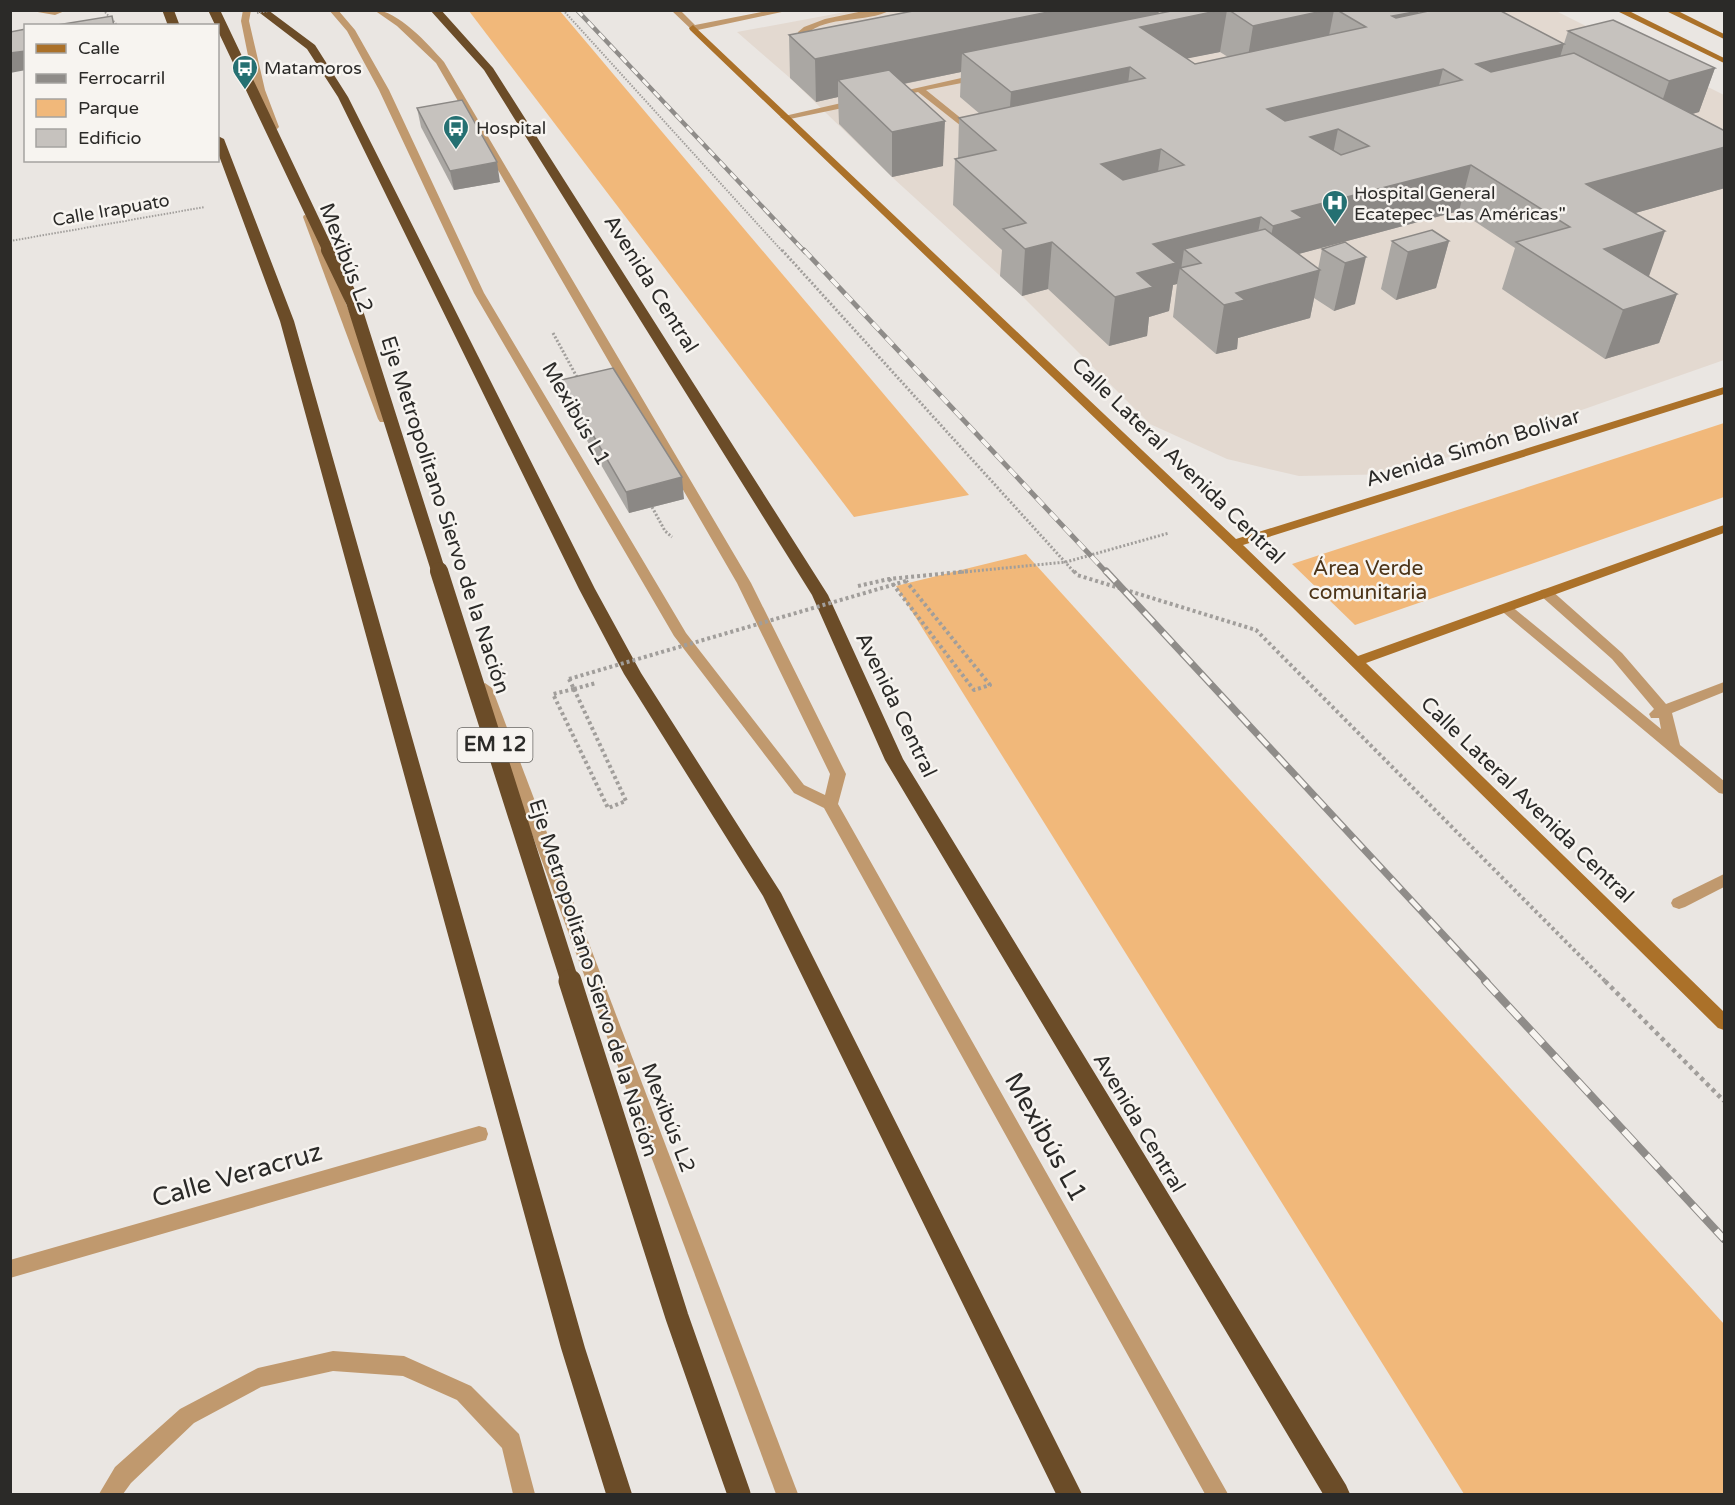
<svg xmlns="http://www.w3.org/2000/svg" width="1735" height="1505" viewBox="0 0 1735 1505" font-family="'Varela Round',sans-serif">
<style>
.built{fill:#e3d9d0}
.green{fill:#f1b87a}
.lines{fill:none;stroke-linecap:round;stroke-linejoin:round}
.path-far3{stroke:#a19e9b;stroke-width:2;stroke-dasharray:1.5 1.5;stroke-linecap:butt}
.path-far2{stroke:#a19e9b;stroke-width:3;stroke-dasharray:2 2;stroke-linecap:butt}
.path-far1{stroke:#a19e9b;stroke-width:4;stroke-dasharray:3 3;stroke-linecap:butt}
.path{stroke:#a19e9b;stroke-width:4.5;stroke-dasharray:4 4;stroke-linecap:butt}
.lane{fill:#c0996e;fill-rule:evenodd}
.street{fill:#c0996e;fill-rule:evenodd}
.secondary{fill:#ab7129;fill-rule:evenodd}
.highway{fill:#6b4c28;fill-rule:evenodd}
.rail-far3-casing{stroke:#8f8c89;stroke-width:4.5}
.rail-far2-casing{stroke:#8f8c89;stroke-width:5}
.rail-far1-casing{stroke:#8f8c89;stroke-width:7}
.rail-casing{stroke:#8f8c89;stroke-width:8}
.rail-far3{stroke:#f7f4f0;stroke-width:3;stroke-dasharray:8;stroke-linecap:butt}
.rail-far2{stroke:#f7f4f0;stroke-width:4;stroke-dasharray:10;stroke-linecap:butt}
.rail-far1{stroke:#f7f4f0;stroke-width:4.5;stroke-dasharray:14;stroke-linecap:butt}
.rail{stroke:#f7f4f0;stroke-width:6;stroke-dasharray:17;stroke-linecap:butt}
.path-bridge-far1{stroke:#a19e9b;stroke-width:2;stroke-dasharray:1.5 1.5;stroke-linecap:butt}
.path-bridge{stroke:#a19e9b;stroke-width:4;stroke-dasharray:3 3;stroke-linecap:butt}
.highway-bridge-far3{stroke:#6b4c28;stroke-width:11}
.highway-bridge-far2{stroke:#6b4c28;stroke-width:14}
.highway-bridge-far1{stroke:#6b4c28;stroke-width:18}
.highway-bridge{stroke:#6b4c28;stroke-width:23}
.wall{fill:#aaa7a3;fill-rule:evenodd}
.shaded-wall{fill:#8b8885}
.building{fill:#c6c2be;stroke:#8b8885;stroke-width:1.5;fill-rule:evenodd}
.labels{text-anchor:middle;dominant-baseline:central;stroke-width:5;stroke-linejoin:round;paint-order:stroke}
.far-poi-label{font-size:18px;fill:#2b2a28;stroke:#f7f4f0;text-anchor:start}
.far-street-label{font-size:18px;fill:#2b2a28;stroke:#f7f4f0}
.shield{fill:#f7f4f0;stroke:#686764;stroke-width:1.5}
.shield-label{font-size:20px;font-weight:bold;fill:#2b2a28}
.street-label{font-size:21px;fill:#2b2a28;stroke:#f7f4f0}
.park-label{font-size:21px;fill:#4c3418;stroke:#f7f4f0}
.near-street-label{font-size:26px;fill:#2b2a28;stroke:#f7f4f0}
</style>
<rect width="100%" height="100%" fill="#eae6e2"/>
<!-- built -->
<polygon class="built" points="856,10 1556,11 1724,95 1724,360 1400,474 1299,476 1227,459 1150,424 1022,296 892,177 790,78 737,32"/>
<!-- green -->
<g class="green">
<polygon points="469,11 560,11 969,495 854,517"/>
<polygon points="1724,423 1724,497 1355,625 1292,564"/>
<polygon points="1026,554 1724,1324 1724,1494 1464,1494 896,586"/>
</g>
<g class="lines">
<!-- path-far3 -->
<g class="path-far3">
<polyline points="103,10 118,26"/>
<polyline points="563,10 783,252"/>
<polyline points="10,241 205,207"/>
</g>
<!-- path-far2 -->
<g class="path-far2">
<polyline points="782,250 1075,573"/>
<polyline points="553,333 578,379"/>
<polyline points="652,507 665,531 672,537"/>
<polyline points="954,573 1066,562 1169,533"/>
</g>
<!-- path-far1 -->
<g class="path-far1">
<polyline points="1074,571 1077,575 1256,630 1606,982"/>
<polyline points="889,579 974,690 990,685 906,581"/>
<polyline points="858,586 889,579 970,571"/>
<polyline points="569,679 574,689"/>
<polygon points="574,689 626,801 608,808 553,694"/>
<polyline points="574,689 596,683"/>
</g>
<!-- path -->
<polyline class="path" points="1605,981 1724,1101"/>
<!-- lane -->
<g class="lane">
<polygon points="26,10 67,10 55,15"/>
<polygon points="243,10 251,10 249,21 265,90 279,127 277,129 269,127 255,90 241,21"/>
<path d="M329 10H338L355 30 389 90 484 293 686 633 804 785 825 795 830 774 737 583 436 63 397 26 374 10C398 10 429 45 444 62L751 583 846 774 838 804 1228 1494H1205L824 808 794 793 674 636 474 293 379 90 347 31Z"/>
<path d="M868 10H891C865 24 829 14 805 35L807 40 815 44V48H809L799 41 798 32 804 27 825 19Z"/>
<polygon points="979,74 982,75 982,79 926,90 978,132 980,134 975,137 918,92 891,98 886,95"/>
<polygon points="859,99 864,102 862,104 785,120 780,117"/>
<polygon points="304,215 313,217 390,419 388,422 380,422 378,419 303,217"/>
<polygon points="485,683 492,688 798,1494 776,1494 478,688"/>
<polygon points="333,1351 404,1356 471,1386 519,1434 535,1494 513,1494 502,1448 457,1400 403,1376 333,1371 261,1387 194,1423 131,1483 123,1494 99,1494 115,1467 180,1409 258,1368"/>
</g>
<!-- street -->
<g class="street">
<polygon points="671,10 680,10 695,25 771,10 791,10 693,31"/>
<polygon points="1546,589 1551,590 1622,653 1666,704 1724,682 1724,692 1672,713 1680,745 1724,781 1724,794 1719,793 1498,608 1500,605 1510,605 1661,729 1659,718 1651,718 1649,714 1654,709 1612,659 1541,596 1539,593 1541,590"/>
<polygon points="1724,874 1724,887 1685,907 1679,909 1673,907 1671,903 1673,899"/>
<polygon points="479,1126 486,1128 488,1134 486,1140 479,1142 10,1278 10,1260"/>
</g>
<!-- secondary -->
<g class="secondary">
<polygon points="1615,10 1627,10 1724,58 1724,63"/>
<polygon points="1664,10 1676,10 1724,34 1724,39"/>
<polygon points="693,25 1236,539 1724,387 1724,394 1243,545 1358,656 1724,525 1724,533 1366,663 1724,1012 1724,1030 1718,1028 1292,607 690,30 689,28"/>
</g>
<!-- highway -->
<g class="highway">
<polygon points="256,10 268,10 315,45 348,97 595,589 641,673 781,893 1082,1494 1056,1494 763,896 624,674 579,589 338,97 307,49"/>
<polygon points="430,10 441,10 493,68 828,595 903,759 1346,1485 1350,1494 1323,1494 885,760 812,595 484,70"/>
<polygon points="218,136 224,139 294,321 585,1348 632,1494 606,1494 561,1348 280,321 218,153"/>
</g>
<defs>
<polyline id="rail-far3" points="577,10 805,252"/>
<polyline id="rail-far2" points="804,250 1107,573"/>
<polyline id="rail-far1" points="1106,571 1487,982"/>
<polyline id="rail" points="1485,981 1724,1239"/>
</defs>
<!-- rail-far3 casing -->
<use href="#rail-far3" class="rail-far3-casing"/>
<!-- rail-far2 casing -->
<use href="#rail-far2" class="rail-far2-casing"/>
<!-- rail-far1 casing -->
<use href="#rail-far1" class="rail-far1-casing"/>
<!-- rail casing -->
<use href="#rail" class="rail-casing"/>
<!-- rail-far3 -->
<use href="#rail-far3" class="rail-far3"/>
<!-- rail-far2 -->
<use href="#rail-far2" class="rail-far2"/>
<!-- rail-far1 -->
<use href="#rail-far1" class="rail-far1"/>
<!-- rail -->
<use href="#rail" class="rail"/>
<!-- path-bridge-far1 -->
<polyline class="path-bridge-far1" points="257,13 274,10"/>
<!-- path-bridge -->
<polyline class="path-bridge" points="569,679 906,581"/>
<!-- highway-bridge-far3 -->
<g class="highway-bridge-far3">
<polyline points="168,10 174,26"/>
<polyline points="214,10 329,252"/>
</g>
<!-- highway-bridge-far2 -->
<polyline class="highway-bridge-far2" points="328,250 353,302 439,573"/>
<!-- highway-bridge-far1 -->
<polyline class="highway-bridge-far1" points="439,571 570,982"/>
<!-- highway-bridge -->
<polyline class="highway-bridge" points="570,981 677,1317 739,1494"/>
</g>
<!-- wall -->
<g class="wall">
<path d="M918 10H1159L1158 14 1176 10H1418V14L1564 44 1560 56 1568 31 1715 68 1699 112 1692 114 1725 131V188L1635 213 1649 277 1677 294 1659 343 1605 359 1502 289 1515 248 1459 211 1298 254 1318 269 1322 249 1345 242 1355 304 1334 311 1314 298 1310 318 1238 338 1237 349 1216 354 1173 317 1177 284 1173 285 1169 311 1149 317 1147 336 1109 346 1048 289 1022 296 1000 276 1002 250 953 205 955 159 958 158 959 118 980 114 960 97 961 72 904 84 943 166 892 177 839 124 838 97 816 102 790 78 789 35ZM1220 52 1228 57 1195 64 1187 58Z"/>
<polygon points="417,108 500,182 454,190 421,127"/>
<polygon points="1392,241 1449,241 1436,288 1396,300 1381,289"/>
<polygon points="561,380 684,499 629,513 564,401"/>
</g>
<!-- shaded-wall -->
<g class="shaded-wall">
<polygon points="1058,10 1159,10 1157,23 1221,10 1227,10 1220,52 1135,69 1139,35 962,53 961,72 853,94 838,80 838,97 816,102 815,59"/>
<polygon points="1327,10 1334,10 1326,51 1246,69 1253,26"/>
<polygon points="1419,11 1409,53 1392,16"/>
<polygon points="1564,44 1551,87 1465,108 1476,64"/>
<polygon points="26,51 26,70 10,73 10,53"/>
<polygon points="1130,67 1125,111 1008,137 1011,92"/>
<polygon points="1715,68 1699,112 1654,125 1669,81"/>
<polygon points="1443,69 1432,113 1338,129 1329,174 1267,109"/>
<polygon points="945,121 943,166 892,177 892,132"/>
<polygon points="1725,147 1725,188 1571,231 1586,184"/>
<polygon points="1161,149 1155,195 1096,210 1101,164"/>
<polygon points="497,162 500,182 454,190 450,171"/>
<polygon points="1471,165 1459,211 1295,255 1264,273 1273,226 1292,211"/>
<polygon points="1261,217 1252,264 1201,263 1184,249 1181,270 1180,268 1177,284 1173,285 1169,311 1149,317 1147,336 1109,346 1115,297 1137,273 1153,244"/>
<polygon points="1665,231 1648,279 1604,249"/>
<polygon points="1449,241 1436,288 1396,300 1408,252"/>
<polygon points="1052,242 1048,289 1022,296 1025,249"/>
<polygon points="1366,257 1355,304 1334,311 1345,263"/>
<polygon points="1320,270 1310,318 1238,338 1237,349 1216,354 1224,305 1236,293"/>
<polygon points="1677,294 1659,343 1605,359 1623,310"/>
<polygon points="682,477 684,499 629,513 626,492"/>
</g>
<!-- building -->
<g class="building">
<polygon points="918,10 1058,10 815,59 789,35"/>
<path d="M1176 10H1221L1140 27 1195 64 1366 27 1337 10 1419 11 1392 16 1396 18 1433 10H1499L1564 44 1476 64 1491 72 1574 53 1725 131V147L1586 184 1665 231 1604 249 1677 294 1623 310 1516 242 1570 227 1471 165 1292 211 1303 218 1273 226 1261 217 1153 244 1176 263 1137 273 1153 287 1115 297 1052 242 1025 249 1003 229 1026 223 955 159 996 150 959 118 1145 78 1130 67 1011 92 962 53ZM1443 69 1462 80 1285 121 1267 109ZM1338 129 1369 146 1341 155 1310 137ZM1161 149 1184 165 1123 180 1101 164Z"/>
<polygon points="1229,10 1327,10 1253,26"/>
<polygon points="112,16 114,26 51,26"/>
<polygon points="1613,20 1715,68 1669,81 1568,31"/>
<polygon points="26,29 26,51 10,53 10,32"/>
<polygon points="889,70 945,121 892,132 838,80"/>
<polygon points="462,100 497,162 450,171 417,108"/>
<polygon points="1265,229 1320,270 1236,293 1245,300 1224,305 1180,268 1201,263 1184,249"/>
<polygon points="1432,230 1449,241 1408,252 1392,241"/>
<polygon points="1345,242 1366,257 1345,263 1322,249"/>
<polygon points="613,368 682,477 626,492 561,380"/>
</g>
<!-- icons -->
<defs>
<symbol id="bus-pin" viewBox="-11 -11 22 30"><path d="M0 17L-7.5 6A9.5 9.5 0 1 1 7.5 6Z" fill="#257072" stroke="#f7f4f0"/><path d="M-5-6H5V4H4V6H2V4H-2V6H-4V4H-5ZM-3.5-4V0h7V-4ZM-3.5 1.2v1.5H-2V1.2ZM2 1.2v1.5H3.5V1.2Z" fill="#fff"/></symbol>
<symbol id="hospital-pin" viewBox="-11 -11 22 30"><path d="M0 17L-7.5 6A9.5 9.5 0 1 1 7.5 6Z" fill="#257072" stroke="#f7f4f0"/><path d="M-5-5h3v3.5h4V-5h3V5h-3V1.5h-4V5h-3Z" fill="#fff"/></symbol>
</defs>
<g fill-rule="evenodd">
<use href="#bus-pin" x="230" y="53" width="30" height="40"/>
<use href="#bus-pin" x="441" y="113" width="30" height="40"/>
<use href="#hospital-pin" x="1320" y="188" width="30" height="40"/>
</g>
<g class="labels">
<!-- far-poi labels -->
<g class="far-poi-label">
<text x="264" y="68">Matamoros</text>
<text x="476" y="128">Hospital</text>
<text x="1354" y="193">Hospital General<tspan x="1354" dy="21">Ecatepec "Las Américas"</tspan></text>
</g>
<!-- far-street labels -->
<g class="far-street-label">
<text transform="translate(111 210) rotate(-10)">Calle Irapuato</text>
</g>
<!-- shield labels -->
<rect class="shield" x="457.5" y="728" width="75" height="34" rx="4.5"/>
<g class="shield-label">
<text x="495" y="745">EM 12</text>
</g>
<!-- street labels -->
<g class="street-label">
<text transform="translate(346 258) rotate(69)">Mexibús L2</text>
<text transform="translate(651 284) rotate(58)">Avenida Central</text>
<text transform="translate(576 414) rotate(60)">Mexibús L1</text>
<text transform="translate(1473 448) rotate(-17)">Avenida Simón Bolívar</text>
<text transform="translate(1178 461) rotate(44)">Calle Lateral Avenida Central</text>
<text transform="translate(445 515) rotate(72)">Eje Metropolitano Siervo de la Nación</text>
<text transform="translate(896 705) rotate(64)">Avenida Central</text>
<text transform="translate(1527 800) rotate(44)">Calle Lateral Avenida Central</text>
<text transform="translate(593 978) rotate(72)">Eje Metropolitano Siervo de la Nación</text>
<text transform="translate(668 1118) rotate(69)">Mexibús L2</text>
<text transform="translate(1139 1123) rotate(59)">Avenida Central</text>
</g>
<!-- park labels -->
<g class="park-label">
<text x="1368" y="568">Área Verde<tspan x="1368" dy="24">comunitaria</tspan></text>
</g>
<!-- near-street labels -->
<g class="near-street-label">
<text transform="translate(1046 1137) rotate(61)">Mexibús L1</text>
<text transform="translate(237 1175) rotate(-16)">Calle Veracruz</text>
</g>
</g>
<!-- border -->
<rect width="1735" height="1505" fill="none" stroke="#2b2a28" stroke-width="24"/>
<!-- legend -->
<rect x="24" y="24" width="195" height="138" fill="#f7f4f0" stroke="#a5a3a0" stroke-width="1.5"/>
<rect x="36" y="44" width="30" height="9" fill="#ab7129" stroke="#a5a3a0" stroke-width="1.5"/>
<text x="78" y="54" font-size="18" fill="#2b2a28">Calle</text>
<rect x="36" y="74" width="30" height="9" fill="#8f8c89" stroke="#a5a3a0" stroke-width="1.5"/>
<text x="78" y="84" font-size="18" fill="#2b2a28">Ferrocarril</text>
<rect x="36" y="99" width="30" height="18" fill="#f1b87a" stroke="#a5a3a0" stroke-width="1.5"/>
<text x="78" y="114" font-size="18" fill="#2b2a28">Parque</text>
<rect x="36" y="129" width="30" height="18" fill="#c6c2be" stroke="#a5a3a0" stroke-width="1.5"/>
<text x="78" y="144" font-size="18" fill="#2b2a28">Edificio</text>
</svg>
